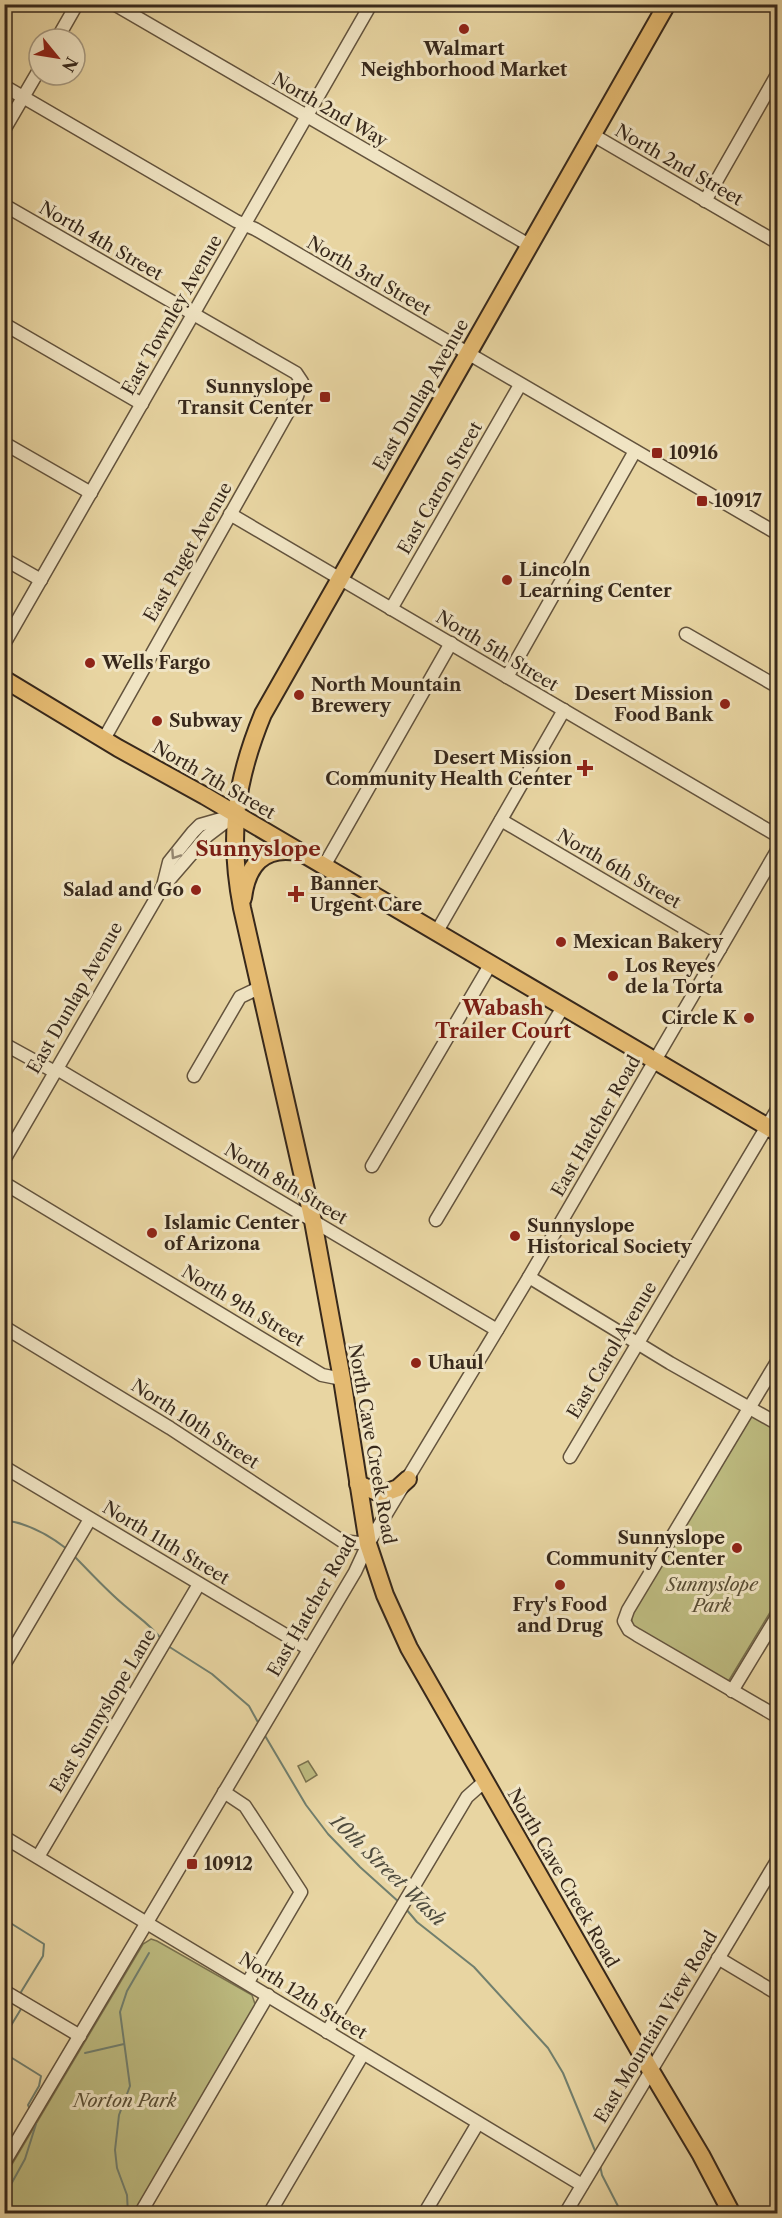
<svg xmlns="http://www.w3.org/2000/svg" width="782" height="2218" viewBox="0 0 782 2218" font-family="'Libre Caslon Text',serif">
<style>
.green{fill:#bdbb80;stroke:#7a724e;stroke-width:1.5}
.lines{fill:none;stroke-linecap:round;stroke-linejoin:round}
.stream{stroke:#717f6e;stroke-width:2}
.minor-casing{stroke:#63533d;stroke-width:15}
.major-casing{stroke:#37281b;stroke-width:20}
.minor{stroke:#f0e4c3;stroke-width:12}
.major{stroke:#e4ba71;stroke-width:16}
.oneway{stroke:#94866f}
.poi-dot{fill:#8f2418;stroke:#f0e4c3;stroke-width:2}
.labels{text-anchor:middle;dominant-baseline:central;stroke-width:6;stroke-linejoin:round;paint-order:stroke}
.poi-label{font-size:18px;font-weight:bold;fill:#37281b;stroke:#f0e4c3;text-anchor:start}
.street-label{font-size:18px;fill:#37281b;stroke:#f0e4c3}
.park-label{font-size:18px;font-style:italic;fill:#584d34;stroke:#f0e4c3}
.neighbourhood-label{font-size:20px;font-weight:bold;fill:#7a1f14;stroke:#f0e4c3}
.water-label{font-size:20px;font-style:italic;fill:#4f4c3e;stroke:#f0e4c3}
.quarter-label{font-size:21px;font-weight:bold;fill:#7a1f14;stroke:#f0e4c3}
</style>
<rect width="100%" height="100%" fill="#e8d5a2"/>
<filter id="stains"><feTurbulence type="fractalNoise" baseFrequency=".00333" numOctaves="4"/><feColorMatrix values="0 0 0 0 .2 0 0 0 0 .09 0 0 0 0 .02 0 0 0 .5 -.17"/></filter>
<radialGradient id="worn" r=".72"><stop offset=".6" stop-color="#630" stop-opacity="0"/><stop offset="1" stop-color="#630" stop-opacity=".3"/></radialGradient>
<!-- green -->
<g class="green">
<polygon points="754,1416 777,1428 777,1601 728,1682 633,1628 631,1615 749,1418"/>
<polygon points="308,1761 317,1775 306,1782 298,1766"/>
<polygon points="151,1939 157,1941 252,1995 256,2007 135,2213 5,2214 5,2176 143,1944"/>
</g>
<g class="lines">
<!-- stream -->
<g class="stream">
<path d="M4 1520C27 1523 49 1535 67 1549"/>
<path d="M73 1555C90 1572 106 1590 124 1605 138 1617 151 1625 162 1640"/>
<polyline points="168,1646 212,1674 249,1706 260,1726"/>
<polyline points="264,1734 306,1805 328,1834 360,1867 400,1903"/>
<polyline points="406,1909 417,1922 474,1967 548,2048 563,2073 596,2153"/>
<polyline points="4,1919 44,1944 43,1956 21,1992 22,1997"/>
<polyline points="4,2037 21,2009 21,2006"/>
<polyline points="4,2053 41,2076 39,2086 28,2105 30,2110"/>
<polyline points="85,2053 124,2044"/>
<polyline points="600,2165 602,2175 622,2214"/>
<polyline points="4,2197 25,2159 36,2124 35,2120"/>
<polyline points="128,2214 127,2195 117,2168 115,2150 119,2115 130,2086 120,2012 127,1991 149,1953"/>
</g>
<defs>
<g id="minor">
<polyline points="114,4 529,245"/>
<polyline points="57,39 77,4"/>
<polyline points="4,86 236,221 255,229 778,534"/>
<polyline points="4,130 39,70"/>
<polyline points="593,135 778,243"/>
<polyline points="705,201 778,73"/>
<polyline points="4,205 296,373 302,382 297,396 104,739"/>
<polyline points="4,324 142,404"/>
<polyline points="4,443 91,493"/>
<polyline points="230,514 778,836"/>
<polyline points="4,559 41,580"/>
<polyline points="391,609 520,385"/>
<polyline points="686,634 778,687"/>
<polyline points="4,644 371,4"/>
<polyline points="507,677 635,451"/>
<polyline points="501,820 720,949"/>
<polyline points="324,866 451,643"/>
<polyline points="163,886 169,862 193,832 200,825 228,817"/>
<polyline points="436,933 564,710"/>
<polyline points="4,1044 55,1072"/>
<polyline points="57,1069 497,1330"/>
<polyline points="194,1076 240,997 261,987"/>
<polyline points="4,1160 162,888 207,836 236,814"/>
<polyline points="372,1166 490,965"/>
<polyline points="4,1183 322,1375 342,1379"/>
<polyline points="436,1220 563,1007"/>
<polyline points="529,1277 670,1363 778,1424"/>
<polyline points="4,1327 170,1428 342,1541 368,1544"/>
<polyline points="778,1360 628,1610 624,1621 629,1630 637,1635 778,1717"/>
<polyline points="570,1457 778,1108"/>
<polyline points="4,1467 309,1649"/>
<polyline points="4,1665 90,1519"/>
<polyline points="732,1691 778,1615"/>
<polyline points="224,1792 245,1806 301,1892 248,1982"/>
<polyline points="4,1837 582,2185"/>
<polyline points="38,1857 199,1584"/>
<polyline points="718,1958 778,1994"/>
<polyline points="4,1991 80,2036"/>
<polyline points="327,2032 467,1797 485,1781"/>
<polyline points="4,2163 355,1572 368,1544 529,1277 778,849"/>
<polyline points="140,2214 268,1995"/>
<polyline points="269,2214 363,2054"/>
<polyline points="424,2214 478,2123"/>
<polyline points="565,2214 778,1859"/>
</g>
<g id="major">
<path d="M667 4 263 714C235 782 228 835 242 908L313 1221 342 1379 368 1544 385 1595 409 1648 651 2071 701 2155 732 2214"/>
<polyline points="4,679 118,748 205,796 778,1133"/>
<path d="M243 898C247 866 263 846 297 852"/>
<polyline points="358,1484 382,1494 398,1488 408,1479"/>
</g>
</defs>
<!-- minor casing -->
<use href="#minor" class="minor-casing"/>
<!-- major casing -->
<use href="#major" class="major-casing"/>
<!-- minor -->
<use href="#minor" class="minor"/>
<!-- major -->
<use href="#major" class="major"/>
</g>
<!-- one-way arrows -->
<defs><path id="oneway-chevron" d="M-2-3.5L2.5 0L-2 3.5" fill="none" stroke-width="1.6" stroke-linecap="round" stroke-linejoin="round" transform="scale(1.5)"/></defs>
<use class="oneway" href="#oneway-chevron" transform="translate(175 855) rotate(124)"/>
<!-- markers -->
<g class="poi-dot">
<circle cx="464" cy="29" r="6"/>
<rect x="319" y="391" width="12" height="12" rx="3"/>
<rect x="651" y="447" width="12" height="12" rx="3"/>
<rect x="696" y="495" width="12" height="12" rx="3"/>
<circle cx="507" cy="580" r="6"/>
<circle cx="90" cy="663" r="6"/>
<circle cx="299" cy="695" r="6"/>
<circle cx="725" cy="704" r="6"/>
<circle cx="157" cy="721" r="6"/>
<path d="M582 759h6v6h6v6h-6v6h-6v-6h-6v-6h6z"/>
<circle cx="196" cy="890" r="6"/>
<path d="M293 885h6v6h6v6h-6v6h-6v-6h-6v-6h6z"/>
<circle cx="561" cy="942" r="6"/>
<circle cx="613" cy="976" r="6"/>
<circle cx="749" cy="1018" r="6"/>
<circle cx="152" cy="1233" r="6"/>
<circle cx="515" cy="1236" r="6"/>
<circle cx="416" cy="1363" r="6"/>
<circle cx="737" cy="1548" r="6"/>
<circle cx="560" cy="1585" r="6"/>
<rect x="186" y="1858" width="12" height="12" rx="3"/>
</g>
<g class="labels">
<!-- poi labels -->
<g class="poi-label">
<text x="464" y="49" text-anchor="middle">Walmart<tspan x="464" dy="21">Neighborhood Market</tspan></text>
<text x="313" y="387" text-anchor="end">Sunnyslope<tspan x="313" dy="21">Transit Center</tspan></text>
<text x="669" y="453">10916</text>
<text x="714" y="501">10917</text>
<text x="519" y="570">Lincoln<tspan x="519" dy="21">Learning Center</tspan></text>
<text x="102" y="663">Wells Fargo</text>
<text x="311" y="685">North Mountain<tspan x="311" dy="21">Brewery</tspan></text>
<text x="713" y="694" text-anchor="end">Desert Mission<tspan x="713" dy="21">Food Bank</tspan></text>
<text x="169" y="721">Subway</text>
<text x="572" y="758" text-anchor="end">Desert Mission<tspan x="572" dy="21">Community Health Center</tspan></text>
<text x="310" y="884">Banner<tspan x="310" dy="21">Urgent Care</tspan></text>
<text x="184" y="890" text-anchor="end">Salad and Go</text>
<text x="573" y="942">Mexican Bakery</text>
<text x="625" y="966">Los Reyes<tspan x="625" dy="21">de la Torta</tspan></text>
<text x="737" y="1018" text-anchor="end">Circle K</text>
<text x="164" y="1223">Islamic Center<tspan x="164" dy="21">of Arizona</tspan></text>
<text x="527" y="1226">Sunnyslope<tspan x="527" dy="21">Historical Society</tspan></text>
<text x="428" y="1363">Uhaul</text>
<text x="725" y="1538" text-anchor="end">Sunnyslope<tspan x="725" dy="21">Community Center</tspan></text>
<text x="560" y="1605" text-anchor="middle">Fry's Food<tspan x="560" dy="21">and Drug</tspan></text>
<text x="204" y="1864">10912</text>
</g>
<!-- street labels -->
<g class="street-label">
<text transform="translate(330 110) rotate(30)">North 2nd Way</text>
<text transform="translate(679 165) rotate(30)">North 2nd Street</text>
<text transform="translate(101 241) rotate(30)">North 4th Street</text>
<text transform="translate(369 276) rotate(30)">North 3rd Street</text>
<text transform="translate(172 315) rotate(-60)">East Townley Avenue</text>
<text transform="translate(421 395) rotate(-60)">East Dunlap Avenue</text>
<text transform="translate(440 488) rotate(-60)">East Caron Street</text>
<text transform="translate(188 552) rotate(-60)">East Puget Avenue</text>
<text transform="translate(497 651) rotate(31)">North 5th Street</text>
<text transform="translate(214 780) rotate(30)">North 7th Street</text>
<text transform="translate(619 869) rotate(30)">North 6th Street</text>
<text transform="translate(75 998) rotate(-60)">East Dunlap Avenue</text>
<text transform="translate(596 1126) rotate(-60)">East Hatcher Road</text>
<text transform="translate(286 1184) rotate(31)">North 8th Street</text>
<text transform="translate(243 1306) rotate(31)">North 9th Street</text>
<text transform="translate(612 1350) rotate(-59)">East Carol Avenue</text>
<text transform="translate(195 1424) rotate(33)">North 10th Street</text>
<text transform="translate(372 1444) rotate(80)">North Cave Creek Road</text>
<text transform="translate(166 1543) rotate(31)">North 11th Street</text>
<text transform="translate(312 1606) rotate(-60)">East Hatcher Road</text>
<text transform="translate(103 1711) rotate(-59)">East Sunnyslope Lane</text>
<text transform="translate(563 1878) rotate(60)">North Cave Creek Road</text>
<text transform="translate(303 1996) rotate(32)">North 12th Street</text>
<text transform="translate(656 2027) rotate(-59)">East Mountain View Road</text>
</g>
<!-- park labels -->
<g class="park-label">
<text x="712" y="1585">Sunnyslope<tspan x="712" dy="21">Park</tspan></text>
<text x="125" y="2101">Norton Park</text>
</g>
<!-- neighbourhood labels -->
<g class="neighbourhood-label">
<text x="503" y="1008">Wabash<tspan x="503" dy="23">Trailer Court</tspan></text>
</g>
<!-- water labels -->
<g class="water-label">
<text transform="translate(388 1870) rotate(44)">10th Street Wash</text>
</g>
<!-- quarter labels -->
<g class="quarter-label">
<text x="258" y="848">Sunnyslope</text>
</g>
</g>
<!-- margin -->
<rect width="782" height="2218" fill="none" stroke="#e8d5a2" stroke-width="24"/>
<rect x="6" y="6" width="770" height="2206" fill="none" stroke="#37281b" stroke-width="3"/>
<rect x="12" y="12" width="758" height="2194" fill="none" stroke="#37281b" stroke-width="1.5"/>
<!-- north arrow -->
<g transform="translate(57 57) rotate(120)"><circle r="28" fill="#f0e4c3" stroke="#a69980" stroke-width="1.5"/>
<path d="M0-4.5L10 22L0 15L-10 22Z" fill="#8f2418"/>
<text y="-9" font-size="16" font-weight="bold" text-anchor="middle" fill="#37281b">N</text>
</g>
<rect width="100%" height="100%" filter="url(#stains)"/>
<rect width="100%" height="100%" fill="url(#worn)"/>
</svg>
